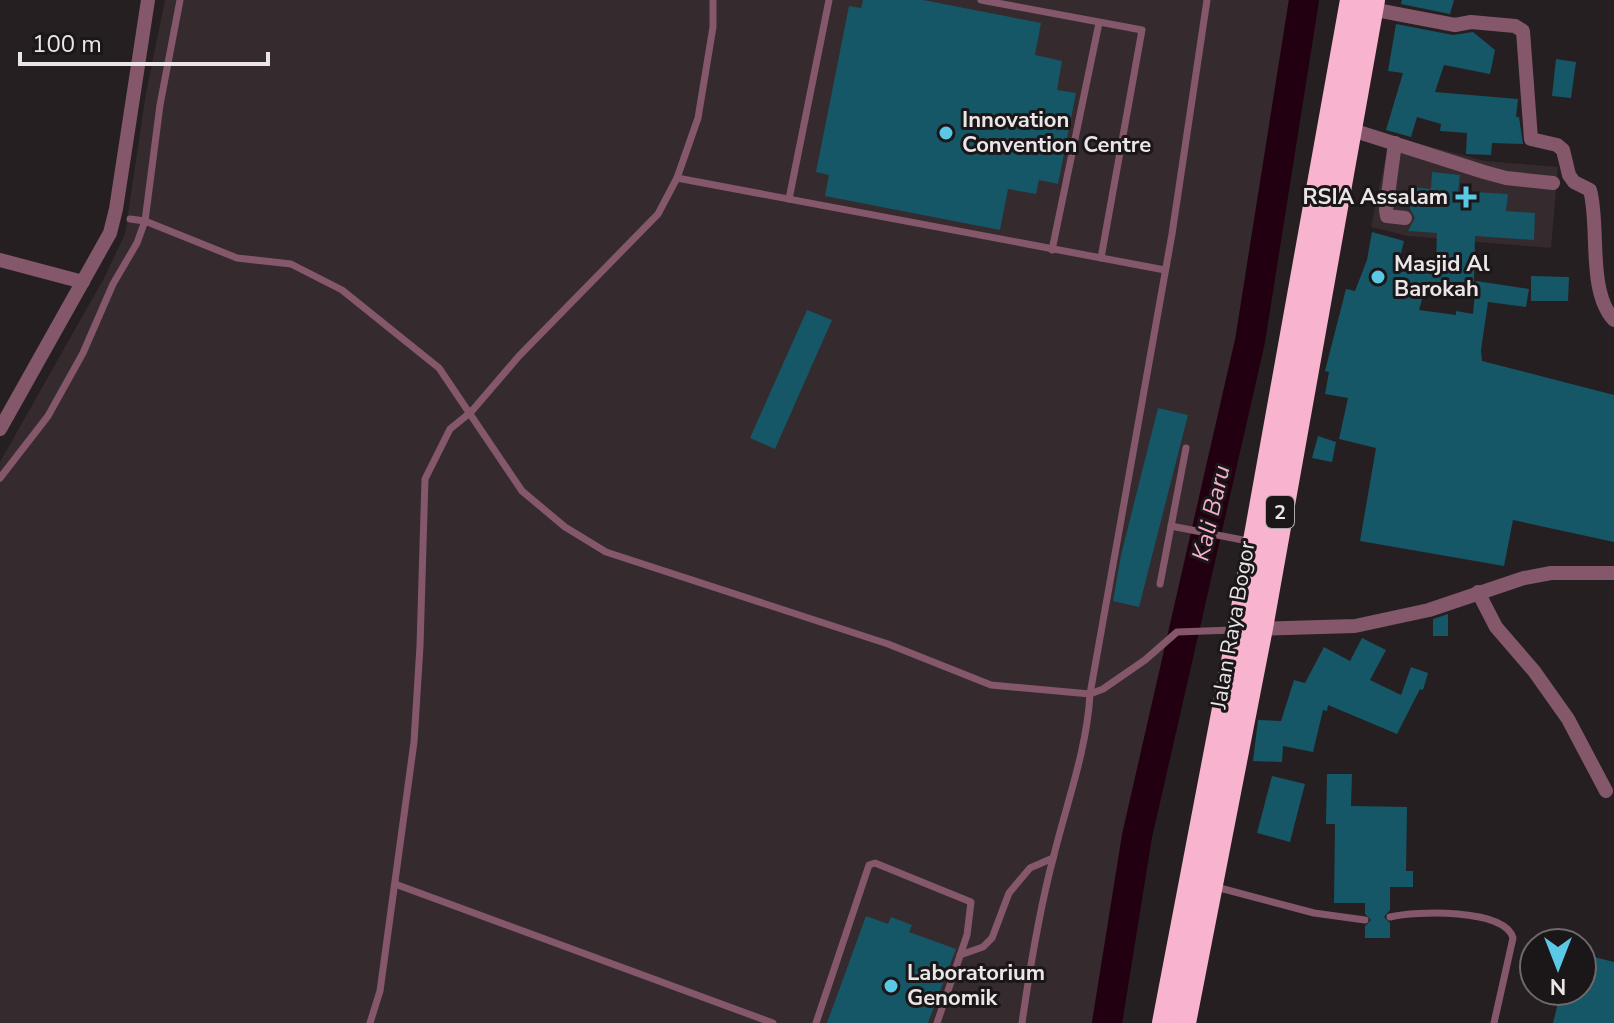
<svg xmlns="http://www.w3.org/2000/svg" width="1614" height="1023" viewBox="0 0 1614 1023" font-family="'Nunito Sans',sans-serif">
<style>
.built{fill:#352a2e}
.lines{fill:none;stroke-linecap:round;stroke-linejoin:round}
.river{stroke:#201;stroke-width:30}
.building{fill:#155767}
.lane{stroke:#85576a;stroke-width:7}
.street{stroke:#85576a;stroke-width:14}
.highway{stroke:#f8b3cf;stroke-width:24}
.poi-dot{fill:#5bc8e6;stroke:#1b1618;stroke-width:3}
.labels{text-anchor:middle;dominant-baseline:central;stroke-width:6;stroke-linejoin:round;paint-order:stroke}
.shield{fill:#1b1618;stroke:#aca8aa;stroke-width:2}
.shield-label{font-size:20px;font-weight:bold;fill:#eae6e8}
.poi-label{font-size:22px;font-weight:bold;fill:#eae6e8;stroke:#1b1618;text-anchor:start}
.street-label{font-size:22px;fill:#eae6e8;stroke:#1b1618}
.water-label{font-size:24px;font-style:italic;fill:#f7aecc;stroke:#1b1618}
</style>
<rect width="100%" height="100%" fill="#251f21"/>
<!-- built -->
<g class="built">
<polygon points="165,0 1300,0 1115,1023 0,1023 0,462 104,278 125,234 146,93"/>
<polygon points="1390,136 1485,161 1558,167 1551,248 1408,236 1371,227"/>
</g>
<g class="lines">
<!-- river -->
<polyline class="river" points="1107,1023 1137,836 1250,341 1304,0"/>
</g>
<!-- building -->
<g class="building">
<polygon points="863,0 923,0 1041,23 1035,55 1062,61 1057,90 1076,93 1058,184 1039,180 1036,194 1008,189 1000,230 825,196 829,175 816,172 849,6 861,8"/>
<polygon points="1402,0 1454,0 1450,14 1401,4"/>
<polygon points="1396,24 1453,35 1473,32 1495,50 1490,74 1444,65 1435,92 1518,99 1516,117 1519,117 1523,144 1492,143 1491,155 1466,154 1467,133 1440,131 1441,124 1417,117 1411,137 1386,130 1403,73 1388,71"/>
<polygon points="1556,59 1576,62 1571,98 1552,96"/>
<polygon points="1432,172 1460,175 1458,191 1508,194 1506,211 1535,213 1534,240 1475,236 1474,282 1427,282 1419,310 1456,315 1456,311 1473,314 1476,281 1529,289 1526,307 1488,302 1481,350 1482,361 1614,395 1614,542 1513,520 1504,566 1360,541 1376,448 1339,439 1348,398 1325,394 1329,372 1325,371 1346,289 1355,291 1367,260 1372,232 1404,241 1400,257 1436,263 1437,233 1408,231 1415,218 1410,209 1411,187 1431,189"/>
<polygon points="1531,276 1569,277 1568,301 1531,301"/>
<polygon points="807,310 832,320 775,449 750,438"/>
<polygon points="1158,408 1188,415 1139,607 1113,601 1121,555"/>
<polygon points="1318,436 1336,442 1332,462 1312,458"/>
<polygon points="1448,614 1448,636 1433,636 1433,619"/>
<polygon points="1362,638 1386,650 1370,680 1401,695 1411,667 1428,673 1423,690 1420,689 1397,734 1328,705 1327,711 1323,710 1313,752 1283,746 1282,762 1253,761 1258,720 1281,721 1294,680 1305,683 1324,647 1350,661"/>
<polygon points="1327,774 1352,774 1351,806 1407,807 1406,871 1413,871 1413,887 1390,887 1390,910 1384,917 1390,923 1390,938 1365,938 1365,926 1371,920 1365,914 1365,903 1334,903 1335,824 1326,824"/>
<polygon points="1272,776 1305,784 1290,842 1257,833"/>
<polygon points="866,916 888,924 891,917 912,925 909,932 956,949 928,1023 827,1023"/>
<polygon points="1582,954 1614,962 1614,1023 1553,1023 1561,991 1582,991"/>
</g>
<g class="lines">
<!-- lane -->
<g class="lane">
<polyline points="981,0 1142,30 1101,258"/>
<polyline points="677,178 1165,270"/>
<polyline points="789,199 829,0"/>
<polyline points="130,219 145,221 237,258 291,264 342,290 439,368 522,491 565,527 606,552 888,644 991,685 1090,694 1103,689 1145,660 1177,632 1233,630"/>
<polyline points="1052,250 1099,23"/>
<polyline points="0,478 48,416 83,353 113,284 137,243 145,221 160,105 180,0"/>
<polyline points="1171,526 1253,542"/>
<polyline points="1160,584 1186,448"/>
<polyline points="395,884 773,1023"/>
<polyline points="1216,887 1314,913 1365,920"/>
<path d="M1390 917C1415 911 1505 908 1513 938L1494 1023"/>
<polyline points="960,955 983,947 992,938 1009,893 1030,868 1053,858"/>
<polyline points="370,1023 380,991 414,742 420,646 425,479 450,429 471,412 519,356 658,214 677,178 698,118 713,27 713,0"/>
<polyline points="816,1023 869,865 875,863 971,902 967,935 937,1023"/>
<path d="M1022 1023C1030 967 1039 910 1054 855 1067 802 1087 749 1090 694L1172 234 1207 0"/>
</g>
<!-- street -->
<g class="street">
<path d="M1371 9 1455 25 1471 22 1515 26 1523 31 1531 139 1557 145 1563 150 1569 175 1574 182 1590 190C1600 227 1587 291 1614 320"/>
<polyline points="1349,129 1484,172 1506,178 1553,183"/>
<polyline points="1395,143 1386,210 1387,216 1405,218"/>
<polyline points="0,260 83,282"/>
<polyline points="0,429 110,233 116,209 148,0"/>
<polyline points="1478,592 1496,627 1534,671 1568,719 1606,791"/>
<polyline points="1256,629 1355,626 1429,610 1524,578 1551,573 1614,573"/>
</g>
<!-- highway -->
<g class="highway">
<polyline points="1164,1023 1239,630 1352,0"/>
<polyline points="1184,1023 1261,628 1373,0"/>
</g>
</g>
<!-- markers -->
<g class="poi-dot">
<circle cx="946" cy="133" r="8"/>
<path d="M1462 185h8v8h8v8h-8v8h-8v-8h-8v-8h8z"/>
<circle cx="1378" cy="277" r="8"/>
<circle cx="891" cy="986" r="8"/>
</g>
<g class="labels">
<!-- shield labels -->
<rect class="shield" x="1266" y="496" width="28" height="32" rx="6"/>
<g class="shield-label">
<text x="1280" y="512">2</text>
</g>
<!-- poi labels -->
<g class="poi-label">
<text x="962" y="120">Innovation<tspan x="962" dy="25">Convention Centre</tspan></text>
<text x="1448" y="197" text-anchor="end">RSIA Assalam</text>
<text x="1394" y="264">Masjid Al<tspan x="1394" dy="25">Barokah</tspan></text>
<text x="907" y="973">Laboratorium<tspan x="907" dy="25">Genomik</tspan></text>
</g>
<!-- street labels -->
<g class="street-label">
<text transform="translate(1233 625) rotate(-80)">Jalan Raya Bogor</text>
</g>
<!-- water labels -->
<g class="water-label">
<text transform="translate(1211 513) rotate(-77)">Kali Baru</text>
</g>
</g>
<!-- north arrow -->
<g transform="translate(1558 967) rotate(180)"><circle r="38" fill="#1b1618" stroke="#6e696b" stroke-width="2"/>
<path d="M0-6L14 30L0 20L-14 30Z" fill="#5bc8e6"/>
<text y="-12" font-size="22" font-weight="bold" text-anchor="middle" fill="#eae6e8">N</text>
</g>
<!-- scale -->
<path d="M20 52v12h248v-12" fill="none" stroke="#eae6e8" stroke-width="4"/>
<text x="32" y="52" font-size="24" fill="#eae6e8" stroke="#1b1618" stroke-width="6" paint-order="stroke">100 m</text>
</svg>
